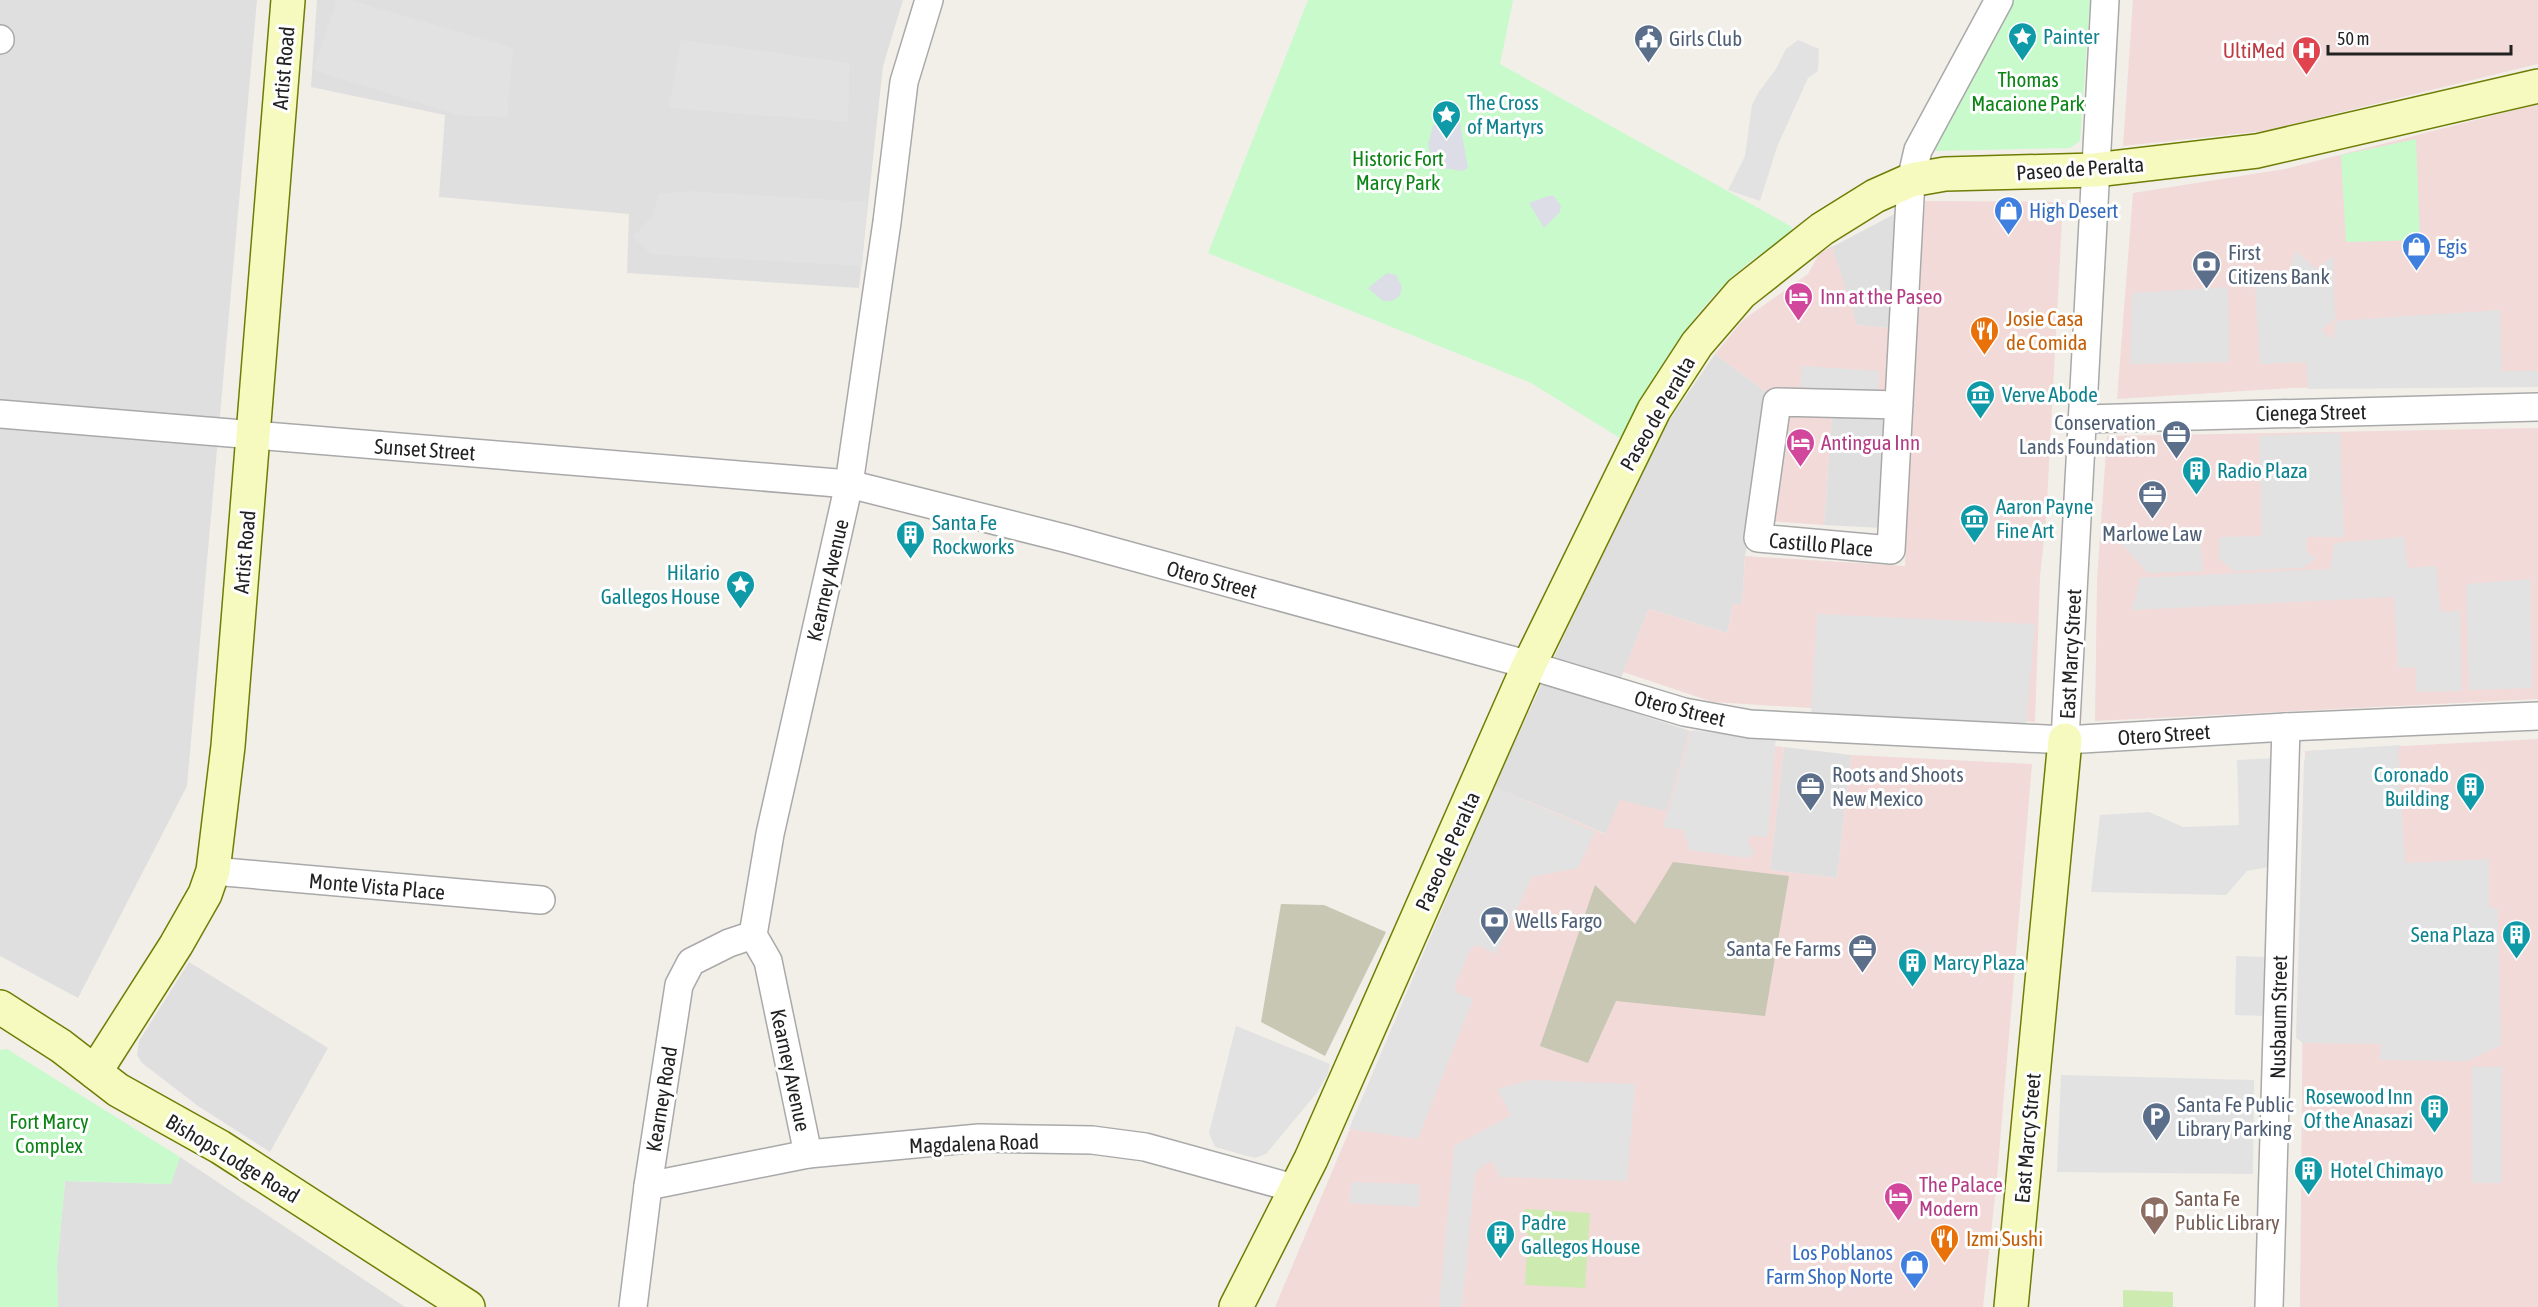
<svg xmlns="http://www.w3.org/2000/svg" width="2538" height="1307" viewBox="0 0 2538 1307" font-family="'Asap Condensed',sans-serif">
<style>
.residential{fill:#e0dfdf}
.commercial{fill:#f2dad9}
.construction{fill:#c7c7b4}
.grass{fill:#cdebb0}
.park{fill:#c8facc}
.parking{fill:#e2e2e2}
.plaza{fill:#dddde8}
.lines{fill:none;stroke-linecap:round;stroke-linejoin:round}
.street-casing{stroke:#a9a9a9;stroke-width:30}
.secondary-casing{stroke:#707d05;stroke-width:36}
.street{stroke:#fff;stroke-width:27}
.secondary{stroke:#f7fabf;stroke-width:33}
.labels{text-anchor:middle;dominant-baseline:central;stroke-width:6;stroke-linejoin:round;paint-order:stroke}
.culture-label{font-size:21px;fill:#0d838f;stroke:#fff;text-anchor:start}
.service-label{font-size:21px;fill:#4e5e75;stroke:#fff;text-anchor:start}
.health-label{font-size:21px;fill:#be3a42;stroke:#fff;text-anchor:end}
.street-label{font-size:21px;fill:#222;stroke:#fff}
.park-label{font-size:21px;fill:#0c8416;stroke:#fff}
.shop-label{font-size:21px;fill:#366cbe;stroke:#fff;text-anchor:start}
.hotel-label{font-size:21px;fill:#b23c85;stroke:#fff;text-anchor:start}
.food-label{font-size:21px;fill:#c56008;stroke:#fff;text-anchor:start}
.education-label{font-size:21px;fill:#785e54;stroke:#fff;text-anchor:start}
</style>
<rect width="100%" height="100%" fill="#f2efe9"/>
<!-- residential -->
<g class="residential">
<polygon points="0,0 257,0 187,786 78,998 0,956"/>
<polygon points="317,0 903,0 883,66 859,288 627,273 629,214 439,197 445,115 311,87"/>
<polygon points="1904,209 1897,329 1857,325 1832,247"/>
<polygon points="1715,354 1774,398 1745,556 1742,605 1733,604 1727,633 1649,609 1610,705 1690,731 1666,812 1606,834 1494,787 1653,444"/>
<polygon points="1832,414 1890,416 1882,528 1824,525"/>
<polygon points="1784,747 1851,755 1837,878 1770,870"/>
<polygon points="189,962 328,1048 270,1152 198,1106 142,1063 137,1055 139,1041"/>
<polygon points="180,1157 405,1307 58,1307 57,1266 65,1181 170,1184"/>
</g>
<!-- commercial -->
<g class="commercial">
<polygon points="2133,0 2538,0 2538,64 2263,131 2123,146"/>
<polygon points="2538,104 2538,384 2292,388 2117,399 2133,193 2285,169"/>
<polygon points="1925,201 2063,202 2046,520 2040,577 2035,722 1713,702 1623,672 1649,609 1727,633 1733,604 1742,604 1745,556 1905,566 1909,449"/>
<polygon points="1832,246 1857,325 1897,329 1891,399 1774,398 1715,354 1743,320 1808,274 1819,254"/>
<polygon points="1777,410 1832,414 1824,525 1768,521"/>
<polygon points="2538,428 2538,699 2095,721 2097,580 2107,436"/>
<polygon points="1690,731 1719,740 1784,747 1770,870 1837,878 1851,755 2032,764 1997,1178 1983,1307 1275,1307 1494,787 1605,834 1620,800 1666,811"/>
<polygon points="2538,739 2538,1307 2300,1307 2305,751"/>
</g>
<!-- construction -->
<g class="construction">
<polygon points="1673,862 1789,876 1765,1016 1616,1001 1588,1063 1540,1046 1595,885 1635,924"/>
<polygon points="1281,904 1324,905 1386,932 1325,1056 1261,1022"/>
</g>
<!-- grass -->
<g class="grass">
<polygon points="1525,1209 1590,1213 1585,1288 1525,1285 1528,1233 1523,1232"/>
<polygon points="2123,1290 2173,1292 2173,1307 2123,1307"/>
</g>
<!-- park -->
<g class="park">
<path d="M1308 0H1513L1500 64 1792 227 1790 236C1710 277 1661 362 1620 438L1531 383 1208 253Z"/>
<polygon points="2013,0 2090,0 2080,141 2070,148 1933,151"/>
<polygon points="2416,139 2420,240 2346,242 2341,155"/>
<polygon points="7,1049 180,1157 171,1184 65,1181 57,1266 58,1307 0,1307 0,1050"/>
</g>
<!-- parking -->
<g class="parking">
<polygon points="337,0 350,0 513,48 507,117 458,115 313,70"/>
<polygon points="681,40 850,63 848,122 669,108"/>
<polygon points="1798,40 1819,49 1818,71 1808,78 1777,147 1760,201 1728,190 1745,156 1752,105 1758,93 1776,69 1786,49"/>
<polygon points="688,191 867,202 862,266 651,254 633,237 653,215 659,194"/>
<polygon points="2296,251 2316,269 2333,256 2335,319 2321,330 2334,340 2335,321 2500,310 2502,371 2538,371 2538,387 2308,389 2306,362 2260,364 2255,285 2284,283"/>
<polygon points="2228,287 2229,362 2130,364 2132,293"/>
<polygon points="1802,366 1879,371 1878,393 1800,387"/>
<polygon points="2340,433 2344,537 2307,537 2306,551 2316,559 2302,568 2233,571 2219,558 2219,537 2262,536 2259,436"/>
<polygon points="2200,537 2203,571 2148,573 2117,539"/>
<polygon points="2404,537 2408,568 2436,566 2441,612 2460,611 2462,691 2417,692 2415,667 2398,668 2394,597 2132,610 2140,578 2330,569 2334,543"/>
<polygon points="2530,579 2532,688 2469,690 2466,584"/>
<polygon points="1817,614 2035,624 2026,724 1811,715"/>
<polygon points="1692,730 1739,736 1776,736 1768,837 1749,836 1748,842 1755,853 1748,858 1689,850 1684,830 1663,827"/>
<polygon points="2401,745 2398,750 2405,860 2408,863 2489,859 2489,907 2498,909 2501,1045 2467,1061 2380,1060 2381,1044 2303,1043 2296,1038 2304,761 2307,751"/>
<polygon points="2274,758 2273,866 2247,871 2226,895 2091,892 2100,815 2149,812 2183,827 2239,825 2237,760"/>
<polygon points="1494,787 1595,832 1578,868 1532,877 1496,954 1478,945 1471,948 1454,987 1457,993 1473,999 1418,1139 1349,1129"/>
<polygon points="2236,956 2266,957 2266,1016 2235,1015"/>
<polygon points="1236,1026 1330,1064 1328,1074 1316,1094 1266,1154 1255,1158 1215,1147 1209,1133"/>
<rect x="2472" y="1067" width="30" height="116"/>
<polygon points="2061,1075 2254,1080 2253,1174 2057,1172"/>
<polygon points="1530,1080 1635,1084 1627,1181 1500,1177 1492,1161 1485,1164 1475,1173 1462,1307 1439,1307 1454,1146 1511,1115 1497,1089"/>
<polygon points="1351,1182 1419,1184 1419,1207 1350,1203"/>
</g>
<!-- plaza -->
<g class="plaza">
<polygon points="1458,112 1468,168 1462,171 1443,168 1430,153 1428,144 1433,125 1440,118"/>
<polygon points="1548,196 1554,196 1561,206 1560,212 1544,228 1529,203"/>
<polygon points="1387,273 1396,275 1402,287 1400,296 1392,301 1383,301 1368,288"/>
</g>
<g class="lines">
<defs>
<g id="street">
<polyline points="0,40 0,39"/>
<polyline points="1899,405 1777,402 1758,538 1891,550 1911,180 1918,150 1999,0"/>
<polyline points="0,414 849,484 1068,539 1515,661 1684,712 1750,724 2065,740 2286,727 2538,716"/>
<polyline points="2083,419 2538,407"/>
<polyline points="2065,740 2105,0"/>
<polyline points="213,871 541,900"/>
<polyline points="808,1154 768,961 753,935 770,834 849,484 887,222 904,82 929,0"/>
<polyline points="648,1186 808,1154 979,1138 1092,1140 1145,1147 1297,1189"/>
<polyline points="633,1307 648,1186 679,985 691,962 729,943 753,935"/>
<polyline points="2269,1307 2286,727"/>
</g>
<g id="secondary">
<polyline points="0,1007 61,1046 118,1090 220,1147 468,1307"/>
<polyline points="95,1072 176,945 205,894 213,871 228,746 288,0"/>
<polyline points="1236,1307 1311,1159 1529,665 1654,410 1697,344 1741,293 1822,229 1875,196 1911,180 1945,174 2095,170 2257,151 2538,86"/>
<polyline points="2011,1307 2065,740"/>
</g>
</defs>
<!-- street casing -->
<use href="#street" class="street-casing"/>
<!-- secondary casing -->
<use href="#secondary" class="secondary-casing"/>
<!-- street -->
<use href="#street" class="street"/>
<!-- secondary -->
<use href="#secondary" class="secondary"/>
</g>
<!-- icons -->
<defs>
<symbol id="sight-pin" viewBox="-11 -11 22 30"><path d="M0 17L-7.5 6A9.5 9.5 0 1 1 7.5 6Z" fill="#0f9aa8" stroke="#fff"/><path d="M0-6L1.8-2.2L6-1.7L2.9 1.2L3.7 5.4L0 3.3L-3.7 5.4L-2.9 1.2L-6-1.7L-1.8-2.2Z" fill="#fff"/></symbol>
<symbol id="civic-pin" viewBox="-11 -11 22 30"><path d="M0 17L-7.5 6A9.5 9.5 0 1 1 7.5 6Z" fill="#5c6f8a" stroke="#fff"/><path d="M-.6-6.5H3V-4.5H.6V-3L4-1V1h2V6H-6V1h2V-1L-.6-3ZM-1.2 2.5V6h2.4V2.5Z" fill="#fff"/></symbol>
<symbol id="hospital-pin" viewBox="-11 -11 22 30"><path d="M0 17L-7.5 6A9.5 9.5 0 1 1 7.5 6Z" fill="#e0444e" stroke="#fff"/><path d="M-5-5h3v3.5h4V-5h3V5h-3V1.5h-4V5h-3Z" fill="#fff"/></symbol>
<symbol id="shop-pin" viewBox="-11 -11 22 30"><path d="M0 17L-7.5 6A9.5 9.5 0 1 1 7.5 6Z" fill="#3f7fe0" stroke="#fff"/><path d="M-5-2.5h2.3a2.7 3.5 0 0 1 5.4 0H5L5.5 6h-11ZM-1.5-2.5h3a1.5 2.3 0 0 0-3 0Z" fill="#fff"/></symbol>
<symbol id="bank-pin" viewBox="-11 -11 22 30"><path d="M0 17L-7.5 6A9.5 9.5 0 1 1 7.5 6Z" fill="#5c6f8a" stroke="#fff"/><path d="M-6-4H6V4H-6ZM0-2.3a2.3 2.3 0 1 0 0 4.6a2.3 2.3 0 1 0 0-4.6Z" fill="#fff"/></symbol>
<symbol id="hotel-pin" viewBox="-11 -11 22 30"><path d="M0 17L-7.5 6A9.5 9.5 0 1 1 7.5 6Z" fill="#d1479c" stroke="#fff"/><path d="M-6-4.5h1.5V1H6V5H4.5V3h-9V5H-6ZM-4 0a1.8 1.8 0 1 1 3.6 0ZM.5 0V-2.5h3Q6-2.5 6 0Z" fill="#fff"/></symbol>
<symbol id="restaurant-pin" viewBox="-11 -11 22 30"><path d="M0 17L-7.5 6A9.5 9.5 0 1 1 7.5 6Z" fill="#e8710a" stroke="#fff"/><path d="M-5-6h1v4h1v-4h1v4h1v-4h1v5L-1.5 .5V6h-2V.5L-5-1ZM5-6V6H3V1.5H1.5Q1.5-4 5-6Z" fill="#fff"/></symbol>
<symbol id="museum-pin" viewBox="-11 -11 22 30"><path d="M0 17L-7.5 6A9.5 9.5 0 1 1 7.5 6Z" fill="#0f9aa8" stroke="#fff"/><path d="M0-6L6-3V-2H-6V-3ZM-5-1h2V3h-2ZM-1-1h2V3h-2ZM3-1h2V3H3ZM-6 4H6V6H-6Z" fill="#fff"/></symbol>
<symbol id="office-pin" viewBox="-11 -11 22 30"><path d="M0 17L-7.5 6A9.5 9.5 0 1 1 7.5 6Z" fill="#5c6f8a" stroke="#fff"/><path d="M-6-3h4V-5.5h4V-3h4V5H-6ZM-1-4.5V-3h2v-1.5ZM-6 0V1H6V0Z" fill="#fff"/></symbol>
<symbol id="building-pin" viewBox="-11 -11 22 30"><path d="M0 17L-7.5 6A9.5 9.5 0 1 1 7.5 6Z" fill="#0f9aa8" stroke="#fff"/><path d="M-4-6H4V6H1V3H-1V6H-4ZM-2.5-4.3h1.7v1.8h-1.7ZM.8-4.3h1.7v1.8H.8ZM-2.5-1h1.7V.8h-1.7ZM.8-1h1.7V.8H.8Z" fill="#fff"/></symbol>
<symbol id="parking-pin" viewBox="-11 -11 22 30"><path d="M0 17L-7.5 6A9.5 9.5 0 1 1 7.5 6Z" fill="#5c6f8a" stroke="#fff"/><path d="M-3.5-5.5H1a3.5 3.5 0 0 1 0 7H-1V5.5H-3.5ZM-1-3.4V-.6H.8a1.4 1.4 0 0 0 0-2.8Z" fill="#fff"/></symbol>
<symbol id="library-pin" viewBox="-11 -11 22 30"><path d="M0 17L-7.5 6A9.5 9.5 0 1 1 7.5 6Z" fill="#8d6e63" stroke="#fff"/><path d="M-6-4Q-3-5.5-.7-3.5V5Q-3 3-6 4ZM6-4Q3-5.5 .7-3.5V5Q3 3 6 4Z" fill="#fff"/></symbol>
</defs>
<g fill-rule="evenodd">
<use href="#sight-pin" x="2006" y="20" width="33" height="45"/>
<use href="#civic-pin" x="1632" y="22" width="33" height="45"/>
<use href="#hospital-pin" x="2290" y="34" width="33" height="45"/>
<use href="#sight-pin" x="1430" y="98" width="33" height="45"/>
<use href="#shop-pin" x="1992" y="194" width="33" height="45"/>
<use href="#shop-pin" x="2400" y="230" width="33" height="45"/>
<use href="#bank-pin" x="2190" y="248" width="33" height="45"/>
<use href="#hotel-pin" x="1782" y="280" width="33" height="45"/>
<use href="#restaurant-pin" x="1968" y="314" width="33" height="45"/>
<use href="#museum-pin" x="1964" y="378" width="33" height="45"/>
<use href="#office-pin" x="2160" y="418" width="33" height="45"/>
<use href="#hotel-pin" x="1784" y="426" width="33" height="45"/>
<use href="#building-pin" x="2180" y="454" width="33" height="45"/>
<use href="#office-pin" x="2136" y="478" width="33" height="45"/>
<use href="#museum-pin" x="1958" y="502" width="33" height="45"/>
<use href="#building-pin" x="894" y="518" width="33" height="45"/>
<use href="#sight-pin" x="724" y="568" width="33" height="45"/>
<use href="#office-pin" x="1794" y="770" width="33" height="45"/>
<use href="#building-pin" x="2454" y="770" width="33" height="45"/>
<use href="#bank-pin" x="1478" y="904" width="33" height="45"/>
<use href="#building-pin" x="2500" y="918" width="33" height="45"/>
<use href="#office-pin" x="1846" y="932" width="33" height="45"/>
<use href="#building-pin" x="1896" y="946" width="33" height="45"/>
<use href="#building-pin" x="2418" y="1092" width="33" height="45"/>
<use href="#parking-pin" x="2140" y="1100" width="33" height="45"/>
<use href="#building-pin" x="2292" y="1154" width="33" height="45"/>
<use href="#hotel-pin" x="1882" y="1180" width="33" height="45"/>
<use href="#library-pin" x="2138" y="1194" width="33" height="45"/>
<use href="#building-pin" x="1484" y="1218" width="33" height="45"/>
<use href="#restaurant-pin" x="1928" y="1222" width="33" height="45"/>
<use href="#shop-pin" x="1898" y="1248" width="33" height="45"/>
</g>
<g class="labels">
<!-- culture labels -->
<g class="culture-label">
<text x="2043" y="36">Painter</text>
<text x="1467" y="102">The Cross<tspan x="1467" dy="24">of Martyrs</tspan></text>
<text x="2002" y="394">Verve Abode</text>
<text x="2217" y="470">Radio Plaza</text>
<text x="1996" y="506">Aaron Payne<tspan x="1996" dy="24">Fine Art</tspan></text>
<text x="932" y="522">Santa Fe<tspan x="932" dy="24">Rockworks</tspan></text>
<text x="720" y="572" text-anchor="end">Hilario<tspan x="720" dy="24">Gallegos House</tspan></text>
<text x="2449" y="774" text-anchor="end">Coronado<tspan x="2449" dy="24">Building</tspan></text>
<text x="2495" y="934" text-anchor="end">Sena Plaza</text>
<text x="1933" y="962">Marcy Plaza</text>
<text x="2413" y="1096" text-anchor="end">Rosewood Inn<tspan x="2413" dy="24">Of the Anasazi</tspan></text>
<text x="2330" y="1170">Hotel Chimayo</text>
<text x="1521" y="1222">Padre<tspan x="1521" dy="24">Gallegos House</tspan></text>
</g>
<!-- service labels -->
<g class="service-label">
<text x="1669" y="38">Girls Club</text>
<text x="2228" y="252">First<tspan x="2228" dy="24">Citizens Bank</tspan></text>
<text x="2156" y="422" text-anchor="end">Conservation<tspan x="2156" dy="24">Lands Foundation</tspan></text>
<text x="2152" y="533" text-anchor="middle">Marlowe Law</text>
<text x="1832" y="774">Roots and Shoots<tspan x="1832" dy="24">New Mexico</tspan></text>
<text x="1515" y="920">Wells Fargo</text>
<text x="1841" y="948" text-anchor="end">Santa Fe Farms</text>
<text x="2177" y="1104">Santa Fe Public<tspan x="2177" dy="24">Library Parking</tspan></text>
</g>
<!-- health labels -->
<g class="health-label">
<text x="2285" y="50">UltiMed</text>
</g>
<!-- street labels -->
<g class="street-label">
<text transform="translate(283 68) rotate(-85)">Artist Road</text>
<text transform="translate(2080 168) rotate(-4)">Paseo de Peralta</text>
<text transform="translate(2311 412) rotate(-1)">Cienega Street</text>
<text transform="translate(1657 413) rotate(-60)">Paseo de Peralta</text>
<text transform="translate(425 449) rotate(4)">Sunset Street</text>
<text transform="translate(1821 544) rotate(5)">Castillo Place</text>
<text transform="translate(244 552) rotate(-85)">Artist Road</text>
<text transform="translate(1212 579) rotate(15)">Otero Street</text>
<text transform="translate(827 580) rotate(-77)">Kearney Avenue</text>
<text transform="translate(2070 654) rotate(-87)">East Marcy Street</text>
<text transform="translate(1680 708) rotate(14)">Otero Street</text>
<text transform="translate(2164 734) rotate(-4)">Otero Street</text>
<text transform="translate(1447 851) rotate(-66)">Paseo de Peralta</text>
<text transform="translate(377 886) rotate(5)">Monte Vista Place</text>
<text transform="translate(2278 1017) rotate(-89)">Nusbaum Street</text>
<text transform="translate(791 1070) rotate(78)">Kearney Avenue</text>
<text transform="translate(661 1099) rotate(-81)">Kearney Road</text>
<text transform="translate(2027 1138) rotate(-85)">East Marcy Street</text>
<text transform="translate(974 1143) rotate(-2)">Magdalena Road</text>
<text transform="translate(233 1158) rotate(31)">Bishops Lodge Road</text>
</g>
<!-- park labels -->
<g class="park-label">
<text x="2028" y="79">Thomas<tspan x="2028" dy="24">Macaione Park</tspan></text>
<text x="1398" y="158">Historic Fort<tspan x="1398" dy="24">Marcy Park</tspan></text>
<text x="49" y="1121">Fort Marcy<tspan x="49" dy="24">Complex</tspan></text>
</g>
<!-- shop labels -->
<g class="shop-label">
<text x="2029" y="210">High Desert</text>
<text x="2437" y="246">Egis</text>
<text x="1893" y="1252" text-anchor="end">Los Poblanos<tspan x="1893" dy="24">Farm Shop Norte</tspan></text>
</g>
<!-- hotel labels -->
<g class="hotel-label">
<text x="1820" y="296">Inn at the Paseo</text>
<text x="1821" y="442">Antingua Inn</text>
<text x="1919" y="1184">The Palace<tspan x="1919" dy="24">Modern</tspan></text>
</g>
<!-- food labels -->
<g class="food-label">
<text x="2006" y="318">Josie Casa<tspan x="2006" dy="24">de Comida</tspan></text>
<text x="1966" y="1238">Izmi Sushi</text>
</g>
<!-- education labels -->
<g class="education-label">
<text x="2175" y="1198">Santa Fe<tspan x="2175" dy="24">Public Library</tspan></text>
</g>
</g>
<!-- scale -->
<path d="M2328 45v9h183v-9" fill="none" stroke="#222222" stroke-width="3"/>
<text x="2337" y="45" font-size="18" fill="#222222" stroke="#ffffff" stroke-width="4.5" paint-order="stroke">50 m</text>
</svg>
